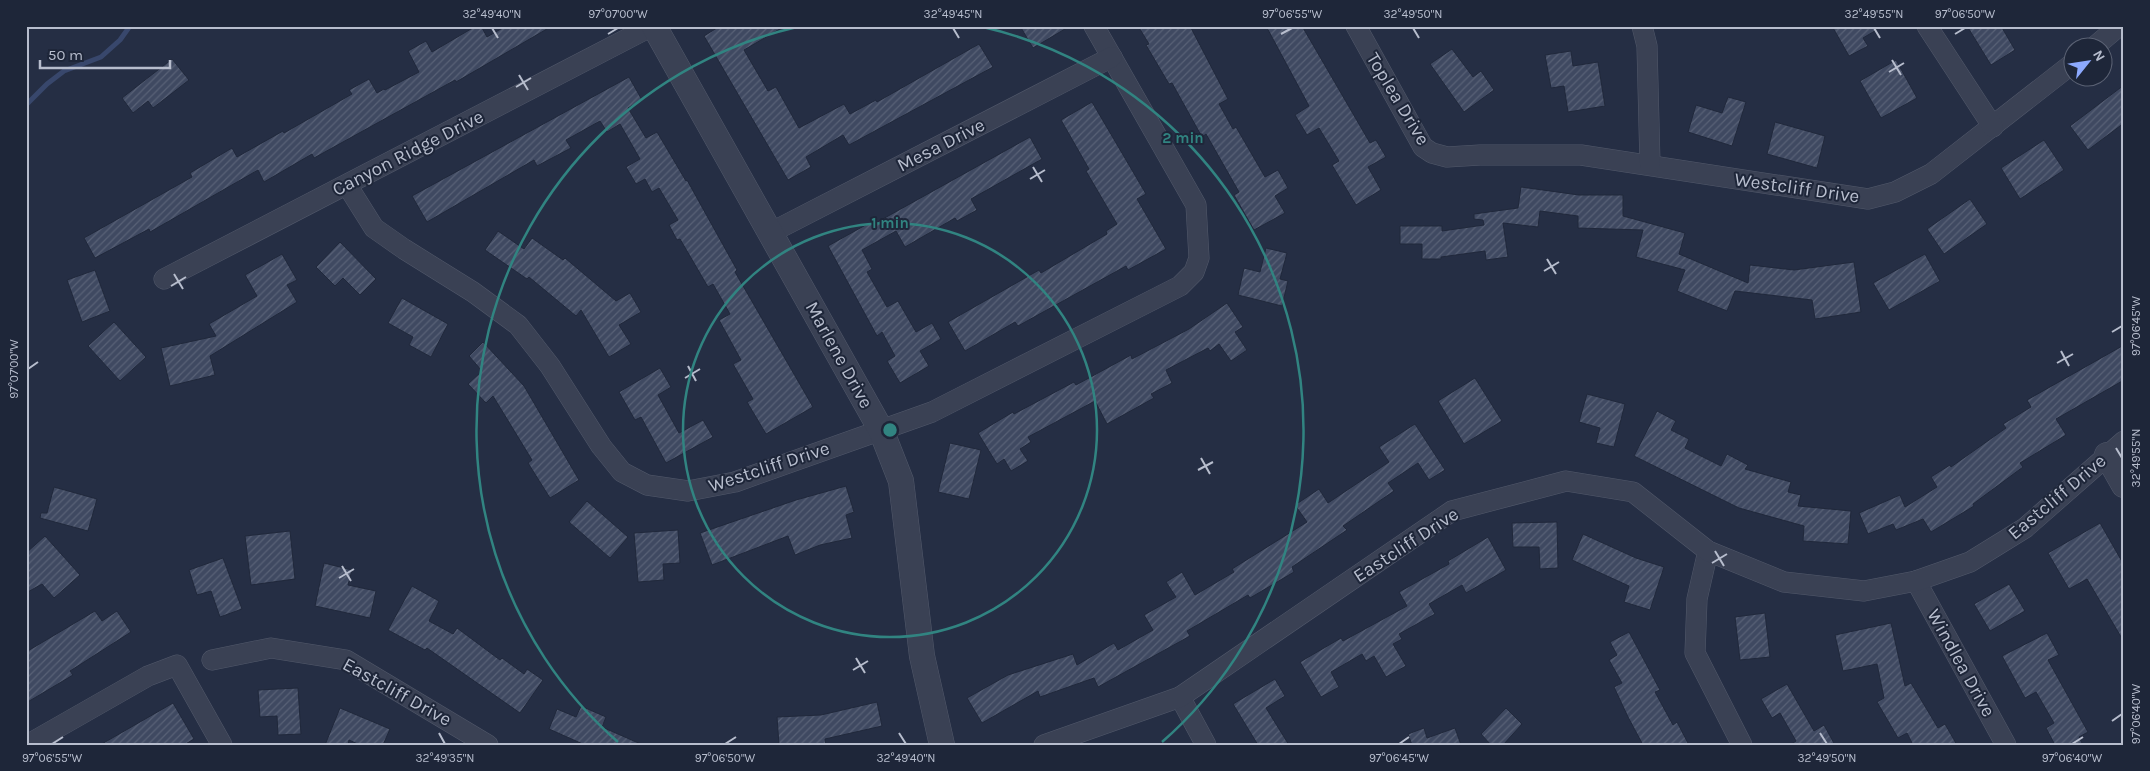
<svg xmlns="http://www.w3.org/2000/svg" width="2150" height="771" viewBox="0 0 2150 771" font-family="Karla,sans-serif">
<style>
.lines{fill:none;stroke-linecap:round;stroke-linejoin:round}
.stream{stroke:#38476c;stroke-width:5}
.building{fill:url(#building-hatch);stroke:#20283b}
.minor-casing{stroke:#52596b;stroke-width:21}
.tertiary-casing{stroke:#52596b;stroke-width:26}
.minor{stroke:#3a4154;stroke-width:20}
.tertiary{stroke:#3a4154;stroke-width:25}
.ticks{fill:none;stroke:#b7bdcd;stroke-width:2}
.ring{fill:none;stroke:#318481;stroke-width:2.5}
.labels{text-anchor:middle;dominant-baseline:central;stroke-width:4;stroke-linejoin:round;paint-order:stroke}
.street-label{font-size:19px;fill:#b7bdcd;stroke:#1e2639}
.centre{fill:#318481;stroke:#1e2639;stroke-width:2.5}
.ring-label{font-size:15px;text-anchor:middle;font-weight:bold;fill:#318481;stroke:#1e2639;stroke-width:4;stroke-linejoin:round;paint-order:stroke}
.neatline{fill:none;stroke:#b7bdcd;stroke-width:2}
.ticks-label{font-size:12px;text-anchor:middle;fill:#b7bdcd}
</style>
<defs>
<pattern id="building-hatch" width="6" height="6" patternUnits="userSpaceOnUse" patternTransform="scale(1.25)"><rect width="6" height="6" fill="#3f4961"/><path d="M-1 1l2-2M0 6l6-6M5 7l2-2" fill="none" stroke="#586176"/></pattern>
</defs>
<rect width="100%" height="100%" fill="#252e44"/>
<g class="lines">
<!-- stream -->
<polyline class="stream" points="26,105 47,84 64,71 101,57 120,40 130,26"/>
</g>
<!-- building -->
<g class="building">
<polygon points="476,26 481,26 487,37 506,26 552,26 456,82 455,80 314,158 312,154 264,182 258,170 150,232 149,229 95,258 84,238 192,177 190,173 232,148 237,157 283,131 284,133 352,94 349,90 369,79 377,93 384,89 385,90 419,72 408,51 426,41 432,52"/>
<polygon points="720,26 785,26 744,50 768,91 776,87 799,128 844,104 850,114 876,100 877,102 979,44 993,67 849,145 843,135 806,157 811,167 788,180 704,36"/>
<polygon points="1020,26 1070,26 1033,48"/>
<polygon points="1138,26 1190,26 1228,99 1219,104 1233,129 1236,127 1265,177 1278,170 1288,188 1275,196 1285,213 1254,230 1234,195 1239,192 1206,134 1202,137 1172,83 1169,84 1146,45 1149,44"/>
<polygon points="1266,26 1302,26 1370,143 1376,140 1386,157 1368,167 1381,190 1356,205 1332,165 1339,161 1319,128 1307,135 1295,115 1309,106"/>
<polygon points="1832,26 1883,26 1863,38 1868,46 1849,56"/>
<polygon points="1967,26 2001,26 2015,50 1991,65"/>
<polygon points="1452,49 1473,77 1481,71 1494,90 1464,112 1430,64"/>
<polygon points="1571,51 1573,66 1598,62 1605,106 1568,112 1564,86 1551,88 1545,55"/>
<polygon points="172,59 189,80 153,108 148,101 133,113 122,98"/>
<polygon points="1896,60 1917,98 1881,118 1860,81"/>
<polygon points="629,77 642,100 628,108 646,138 657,132 686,181 687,180 737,270 735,272 813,407 766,434 747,402 753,399 733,364 741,360 719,320 730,314 713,284 708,287 680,239 677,240 669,225 678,220 659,188 652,192 645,179 636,184 626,167 640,159 620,124 607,132 600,121 566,140 571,148 537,166 534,160 427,222 412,196"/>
<polygon points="2124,85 2124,123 2088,150 2070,126"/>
<polygon points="1728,97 1746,102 1732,146 1688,132 1696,105 1722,113"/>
<polygon points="1092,102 1146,194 1137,199 1166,249 1128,270 1126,266 1018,326 1015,322 965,351 948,322 1039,270 1041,273 1107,234 1106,231 1117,224 1086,171 1089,169 1061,120"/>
<polygon points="1775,122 1825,136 1817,168 1767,154"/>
<polygon points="1030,137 1042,159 971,199 977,210 957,221 955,218 905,247 896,231 862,250 872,269 867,272 887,307 898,301 916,332 932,323 941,339 920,351 929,366 900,383 887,361 895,356 882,332 877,336 828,246 871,222 872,225"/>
<polygon points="2044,140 2064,170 2020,199 2001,168"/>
<polygon points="1521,187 1579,195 1623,195 1623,216 1685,233 1679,254 1748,283 1750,265 1794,270 1854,262 1861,312 1815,319 1812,300 1735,291 1727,311 1677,291 1685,270 1636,257 1643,230 1578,228 1578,216 1540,211 1538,227 1503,223 1508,257 1486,260 1485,251 1441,257 1441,259 1422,259 1422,244 1400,244 1400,226 1442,226 1442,231 1484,225 1483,220 1474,219 1474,214 1518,208"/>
<polygon points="1970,199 1987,224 1944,254 1927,229"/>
<polygon points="498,231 524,249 532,238 563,260 565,258 616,301 630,293 641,312 619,325 631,344 609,357 581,310 576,316 529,277 527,279 485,250"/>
<polygon points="340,242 376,279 360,295 343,278 335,286 316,267"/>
<polygon points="1266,248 1287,253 1280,279 1288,281 1282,306 1238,295 1244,268 1260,272"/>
<polygon points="282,254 297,280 287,285 297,302 210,356 215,375 170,386 161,348 216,336 209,324 257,296 245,275"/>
<polygon points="1925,254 1940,281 1889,310 1873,283"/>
<polygon points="95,270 110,311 82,322 67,280"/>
<polygon points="402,298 448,324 431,357 409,345 413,337 388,323"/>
<polygon points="1227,303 1243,327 1235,332 1247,350 1231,361 1219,344 1210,351 1208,348 1166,370 1172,383 1151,394 1154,398 1107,424 1095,401 1028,437 1031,442 1020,449 1028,461 1011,471 1004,459 997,464 978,433 1013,412 1014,414 1074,382 1076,385 1131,355 1132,359 1189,329"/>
<polygon points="114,322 146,357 120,381 88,346"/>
<polygon points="483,342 524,386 579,480 550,498 528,463 532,460 493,396 486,403 468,384 482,371 469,356"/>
<polygon points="2124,345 2124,380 2056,419 2066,435 2020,463 2023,467 1973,504 1974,506 1931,532 1923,519 1896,530 1893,524 1868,534 1859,513 1900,495 1905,507 1937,487 1931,477 1950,465 1951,467 2006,428 2003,424 2031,407 2027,400"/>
<polygon points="660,368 671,387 658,395 679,433 703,420 713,437 666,463 641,417 635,420 619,392"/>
<polygon points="1475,378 1502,421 1464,444 1438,401"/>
<polygon points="1587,394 1625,404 1614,447 1596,443 1600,428 1579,422"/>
<polygon points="1657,411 1676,421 1671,430 1689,439 1685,448 1721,466 1727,454 1748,465 1745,469 1791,482 1788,492 1801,495 1798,506 1851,511 1848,544 1803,541 1804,526 1739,508 1634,456"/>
<polygon points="1415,424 1445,470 1429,480 1418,463 1388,483 1394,491 1343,526 1347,530 1292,567 1294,572 1250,598 1248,595 1187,631 1190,636 1098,687 1094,678 1040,697 1038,691 982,723 967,698 1008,675 1073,654 1077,665 1114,643 1118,650 1153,630 1144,615 1176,597 1166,582 1182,572 1195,595 1234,572 1232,569 1307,522 1295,505 1319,489 1328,503 1389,462 1379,447"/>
<polygon points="950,443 981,450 969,499 938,492"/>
<polygon points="846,486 854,512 846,515 852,538 820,545 795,555 788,536 712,565 700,533 796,500"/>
<polygon points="54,487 97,499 88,531 40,518 41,513 47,513"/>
<polygon points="587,501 628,537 610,558 569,522"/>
<polygon points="1557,522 1558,568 1540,569 1539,547 1513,547 1512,523"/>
<polygon points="2100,523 2124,565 2124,642 2087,579 2069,589 2048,553"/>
<polygon points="678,530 680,563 663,564 664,580 638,582 634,533"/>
<polygon points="290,531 295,579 251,585 245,536"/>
<polygon points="1583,534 1636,558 1664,567 1650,610 1624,602 1629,586 1572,560"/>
<polygon points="45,536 80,575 54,598 42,584 26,593 26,553"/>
<polygon points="1488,537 1506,570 1466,593 1462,585 1429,604 1435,614 1399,634 1402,639 1393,644 1406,666 1386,677 1374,656 1366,661 1362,654 1331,672 1339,687 1321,697 1300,662 1341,638 1343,641 1407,606 1399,592 1449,564 1448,561"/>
<polygon points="223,558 242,609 220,617 211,591 197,595 189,570"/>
<polygon points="324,563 352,570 348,585 376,591 370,618 315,606"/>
<polygon points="2009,584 2025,611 1990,631 1974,604"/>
<polygon points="412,586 439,601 429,621 453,634 457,628 500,660 502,658 524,674 527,669 543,680 520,713 427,648 425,650 388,630"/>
<polygon points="95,611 102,621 117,611 131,632 70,671 73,675 26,703 26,652"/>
<polygon points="1765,613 1770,657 1740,660 1735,617"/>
<polygon points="1891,623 1905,686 1911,683 1938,728 1945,724 1957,745 1913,745 1907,733 1898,738 1877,702 1884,698 1877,664 1843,671 1835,635"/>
<polygon points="1629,632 1660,690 1655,692 1673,725 1677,722 1689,745 1643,745 1628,717 1614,687 1622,683 1609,660 1617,655 1610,642"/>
<polygon points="2047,633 2059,655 2048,660 2088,732 2079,737 2083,745 2055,745 2046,728 2054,723 2036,692 2025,698 2002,656"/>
<polygon points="1275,679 1285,696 1266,708 1289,745 1258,745 1233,704"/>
<polygon points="1787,684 1814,731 1824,725 1835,745 1790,745 1796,741 1780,713 1772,718 1761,699"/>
<polygon points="298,688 301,734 278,735 277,716 260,717 258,690"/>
<polygon points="877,702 882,726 825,739 826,745 779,745 777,717 821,715"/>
<polygon points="173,703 194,739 184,745 100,745"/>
<polygon points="581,706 606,717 602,727 643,745 585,745 549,729 557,709 576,717"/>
<polygon points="340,708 390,729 383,745 360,745 349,740 348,745 325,745"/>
<polygon points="1506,708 1522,724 1503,745 1491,745 1481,734"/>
<polygon points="1424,728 1427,738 1455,728 1461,745 1412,745 1408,734"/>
</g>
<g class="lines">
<defs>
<g id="minor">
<polyline points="1356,26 1423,147 1432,153 1447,157 1480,155 1581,155 1868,199 1895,192 1931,174 2072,64"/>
<polyline points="1642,26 1647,46 1650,164"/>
<polyline points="1927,26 1993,127"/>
<polyline points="2093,48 2119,26"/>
<polyline points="347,185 374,228 404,249 473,292 518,325 550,366 601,446 622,472 647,485 688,491 735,482 932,412 1180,286 1194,272 1199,258 1196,205 1094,26"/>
<polyline points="770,233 1112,57"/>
<polyline points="164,279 652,26"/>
<polyline points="1708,551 1697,599 1695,653 1742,745"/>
<polyline points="1916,581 2006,745"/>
<polyline points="212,660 271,648 346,660 488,745"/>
<polyline points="1180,697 1206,745"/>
<polyline points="27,745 148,676 177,665 222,745"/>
<polyline points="1044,745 1180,697 1452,511 1566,481 1633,492 1708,551 1784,582 1864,591 1916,581 1970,562 2025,528 2124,441"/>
</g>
<g id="tertiary">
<polyline points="654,26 881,430 901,481 922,656 942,745"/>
<polyline points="2107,455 2124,485"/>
</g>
</defs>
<!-- minor casing -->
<use href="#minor" class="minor-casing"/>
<!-- tertiary casing -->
<use href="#tertiary" class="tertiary-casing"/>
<!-- minor -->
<use href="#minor" class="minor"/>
<!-- tertiary -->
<use href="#tertiary" class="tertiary"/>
</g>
<!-- ticks -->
<path class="ticks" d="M492 28 498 38M953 28 959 38M1413 28 1419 38M1874 28 1880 38M608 34 618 28M1281 34 1292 28M1955 34 1965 28M1892 60 1901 75M1889 72 1904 63M519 75 528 90M516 87 531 78M1033 167 1042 182M1030 179 1045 170M1547 259 1556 274M1544 271 1559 262M174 274 183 289M171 286 186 277M2112 332 2122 326M2061 351 2069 366M2057 363 2073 354M688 366 696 381M28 369 38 362M685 378 700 369M2116 448 2122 458M1201 458 1210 474M1198 470 1213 462M1715 551 1724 566M1712 563 1727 554M342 566 351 581M339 578 354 569M856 658 865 673M853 670 868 661M2112 721 2122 714M439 733 445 744M899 733 906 744M1820 733 1827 744M52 744 63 737M725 744 736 737M1399 744 1409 737M2072 744 2083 737"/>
<!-- distance rings -->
<g class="ring">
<circle cx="890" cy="430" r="207"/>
<path d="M618 742A414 414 0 0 1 797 27M983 27A414 414 0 0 1 1162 742"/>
</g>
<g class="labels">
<!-- street labels -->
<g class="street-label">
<text transform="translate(1398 99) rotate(59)">Toplea Drive</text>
<text transform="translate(941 145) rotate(-27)">Mesa Drive</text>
<text transform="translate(408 153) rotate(-27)">Canyon Ridge Drive</text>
<text transform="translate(1797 188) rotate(8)">Westcliff Drive</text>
<text transform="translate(839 355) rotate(61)">Marlene Drive</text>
<text transform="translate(769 467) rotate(-18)">Westcliff Drive</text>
<text transform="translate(2057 497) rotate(-40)">Eastcliff Drive</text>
<text transform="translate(1406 545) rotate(-33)">Eastcliff Drive</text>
<text transform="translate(1961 663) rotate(61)">Windlea Drive</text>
<text transform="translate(397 692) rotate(29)">Eastcliff Drive</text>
</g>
</g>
<circle cx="890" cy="430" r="8" class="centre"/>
<g class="ring-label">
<text x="1183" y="143">2 min</text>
<text x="890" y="228">1 min</text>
</g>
<!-- border -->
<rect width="2150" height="771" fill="none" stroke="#1e2639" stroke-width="55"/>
<!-- north arrow -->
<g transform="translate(2088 62) rotate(60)"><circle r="24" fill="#1e2639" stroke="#5b6274"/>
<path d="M0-4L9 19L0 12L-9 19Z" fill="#8ca9fe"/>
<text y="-8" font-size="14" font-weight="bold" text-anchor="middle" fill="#b7bdcd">N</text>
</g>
<!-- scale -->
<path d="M40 60v8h130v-8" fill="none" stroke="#b7bdcd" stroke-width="2.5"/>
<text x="48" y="60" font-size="15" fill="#b7bdcd" stroke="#1e2639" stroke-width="4" paint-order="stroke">50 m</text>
<rect x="28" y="28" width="2094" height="716" class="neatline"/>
<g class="ticks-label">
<text x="492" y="18">32°49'40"N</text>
<text x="618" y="18">97°07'00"W</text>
<text x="953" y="18">32°49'45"N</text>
<text x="1292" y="18">97°06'55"W</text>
<text x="1413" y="18">32°49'50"N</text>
<text x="1874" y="18">32°49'55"N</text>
<text x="1965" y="18">97°06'50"W</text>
<text transform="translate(2136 326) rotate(-90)" y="4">97°06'45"W</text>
<text transform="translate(14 369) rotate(-90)" y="4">97°07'00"W</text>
<text transform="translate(2136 458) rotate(-90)" y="4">32°49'55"N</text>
<text transform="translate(2136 714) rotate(-90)" y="4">97°06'40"W</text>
<text x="52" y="762">97°06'55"W</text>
<text x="445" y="762">32°49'35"N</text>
<text x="725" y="762">97°06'50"W</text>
<text x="906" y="762">32°49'40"N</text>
<text x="1399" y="762">97°06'45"W</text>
<text x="1827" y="762">32°49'50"N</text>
<text x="2072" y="762">97°06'40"W</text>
</g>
</svg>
